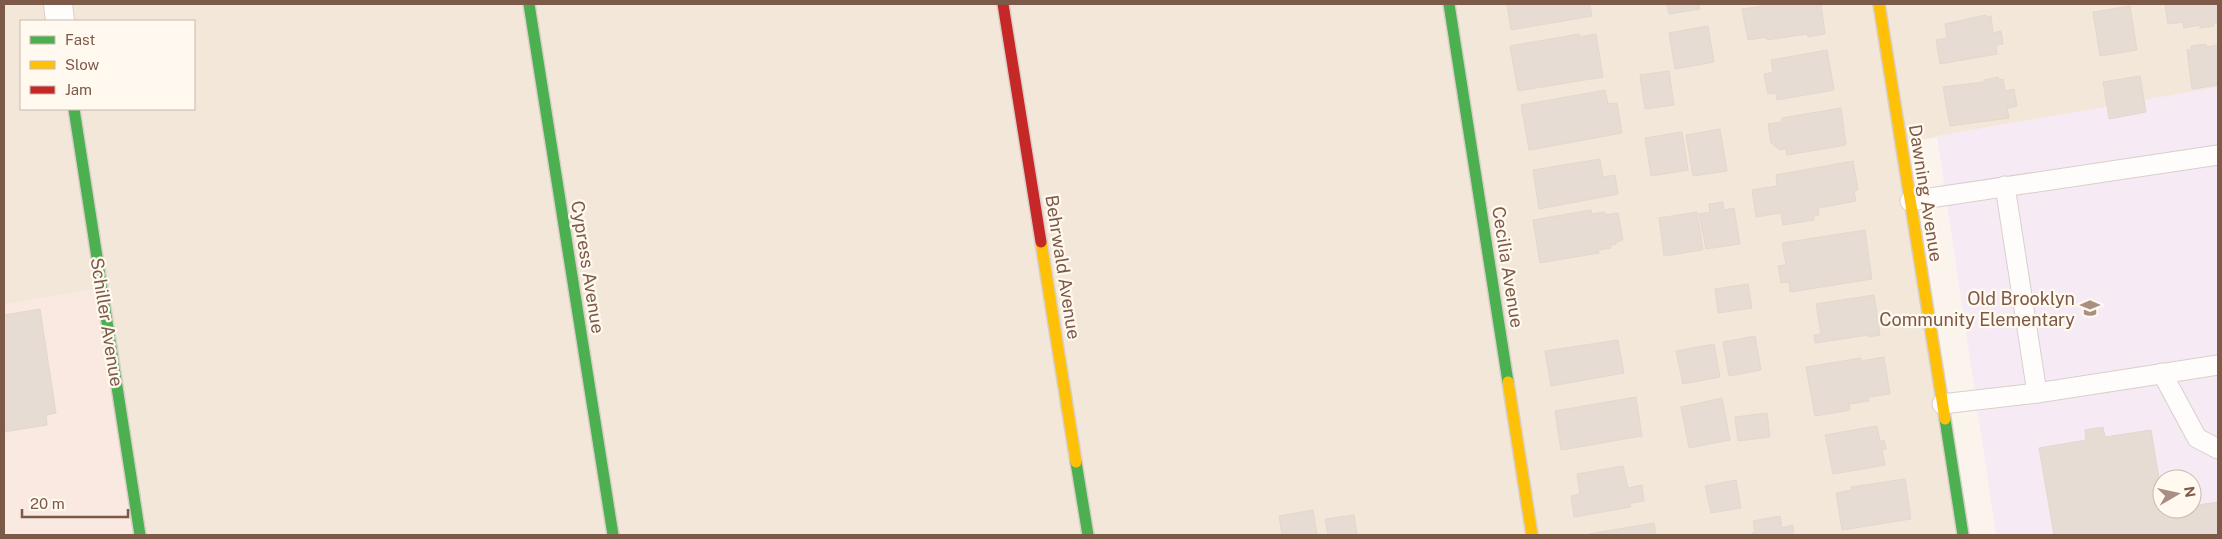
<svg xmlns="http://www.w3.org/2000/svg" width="2222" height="539" viewBox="0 0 2222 539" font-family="'Public Sans',sans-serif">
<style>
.residential{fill:#f3e7da;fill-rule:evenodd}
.commercial{fill:#fae9e0}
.education{fill:#f6ebf5;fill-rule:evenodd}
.building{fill:#e7dcd3;stroke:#e3d7ce}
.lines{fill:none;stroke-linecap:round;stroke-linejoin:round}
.lane-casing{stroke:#d8cfca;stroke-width:21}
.street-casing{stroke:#d8cfca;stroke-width:30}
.fast-casing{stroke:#dacfc8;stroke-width:14}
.slow-casing{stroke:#dacfc8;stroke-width:14}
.jam-casing{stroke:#dacfc8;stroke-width:14}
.lane{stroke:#fefdfc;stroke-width:19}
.street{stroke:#fefdfc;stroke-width:28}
.fast{stroke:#4caf50;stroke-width:11}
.slow{stroke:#ffc107;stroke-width:11}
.jam{stroke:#c62828;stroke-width:11}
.labels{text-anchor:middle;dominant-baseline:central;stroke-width:4.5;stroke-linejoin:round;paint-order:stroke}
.street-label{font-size:18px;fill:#7d5948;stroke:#fff9f0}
.poi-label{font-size:18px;fill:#7d5948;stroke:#fff9f0;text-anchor:end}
</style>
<rect width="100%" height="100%" fill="#faf4ed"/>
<!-- residential -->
<path class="residential" d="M4 4H2218V90L1901 143 1963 535H140L102 288 4 305ZM21 21H194V109H21Z"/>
<!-- commercial -->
<polygon class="commercial" points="102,288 140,535 4,535 4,305"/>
<!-- education -->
<path class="education" d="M2218 87V535H1996L1937 136ZM2162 479H2192V509H2162Z"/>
<!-- building -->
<g class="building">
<polygon points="1507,4 1590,4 1592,16 1511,30"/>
<polygon points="1667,4 1699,4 1700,9 1669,14"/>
<polygon points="1762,4 1821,4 1825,34 1808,37 1807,34 1767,40 1767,37 1748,40 1742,9 1763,6"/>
<polygon points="2165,4 2218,4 2218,23 2213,23 2214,26 2200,28 2200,25 2184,28 2183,22 2168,24"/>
<polygon points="2130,6 2137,50 2100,56 2093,12"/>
<polygon points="1986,15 1987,17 1991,16 1993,33 2001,31 2003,44 1996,45 1997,54 1940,64 1936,40 1947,38 1945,24"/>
<polygon points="1708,26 1714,62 1675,69 1669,33"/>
<polygon points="1579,34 1579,37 1596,34 1603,77 1518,91 1510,46"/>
<polygon points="2206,44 2206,47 2218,45 2218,85 2192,89 2187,50 2192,50 2191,46"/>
<polygon points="1827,50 1834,90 1777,100 1776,93 1768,94 1764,74 1773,72 1771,60"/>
<polygon points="1669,71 1674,105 1645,109 1640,75"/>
<polygon points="2140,76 2146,112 2109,119 2103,82"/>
<polygon points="1998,77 1999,80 2003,79 2005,91 2014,89 2017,106 2007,108 2009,118 1950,126 1943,87 1984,82 1984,80"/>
<polygon points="1605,90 1608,104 1617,103 1622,133 1529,150 1521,105"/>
<polygon points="1841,108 1846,145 1787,155 1786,149 1780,150 1771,143 1768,124 1782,122 1782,118"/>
<polygon points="1720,129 1727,171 1693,176 1686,135"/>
<polygon points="1682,132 1688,170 1651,176 1645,138"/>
<polygon points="1600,159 1603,177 1615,175 1618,194 1539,209 1533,170"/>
<polygon points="1853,161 1858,190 1854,191 1856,201 1818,208 1819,215 1814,216 1814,220 1783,225 1781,213 1756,217 1752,190 1777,186 1776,175"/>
<polygon points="1723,202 1724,210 1734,208 1740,244 1706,249 1699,214 1710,212 1709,204"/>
<polygon points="1591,210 1592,214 1605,212 1605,215 1618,213 1623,240 1616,242 1616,244 1610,245 1611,248 1598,250 1599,253 1540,263 1533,220"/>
<polygon points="1697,212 1703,250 1664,256 1659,218"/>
<polygon points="1865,230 1872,279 1790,292 1789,282 1781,283 1778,266 1786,265 1782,243"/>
<polygon points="1748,284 1752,308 1718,313 1715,289"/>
<polygon points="1874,295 1880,335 1868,337 1868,335 1815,343 1814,335 1821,334 1816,304"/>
<polygon points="40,309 56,413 46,415 47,425 4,432 4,315"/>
<polygon points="1755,336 1761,370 1729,376 1723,342"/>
<polygon points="1618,340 1624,373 1551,386 1545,351"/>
<polygon points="1714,344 1720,377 1683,384 1676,351"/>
<polygon points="1884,357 1890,394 1868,397 1869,401 1849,404 1850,410 1815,416 1806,367 1861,358 1861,361"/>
<polygon points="1636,397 1642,436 1561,450 1555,411"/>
<polygon points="1722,398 1730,440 1689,448 1681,407"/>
<polygon points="1767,413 1770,437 1738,441 1735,417"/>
<polygon points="1877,426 1880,441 1884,440 1886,449 1882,450 1885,465 1833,474 1825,435"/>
<polygon points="2103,427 2105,437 2151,430 2162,496 2162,509 2192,509 2192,506 2218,502 2218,535 2054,535 2039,448 2086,440 2085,430"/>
<polygon points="1623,466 1628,488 1642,485 1644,501 1630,503 1631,507 1574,517 1571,496 1580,494 1577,474"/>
<polygon points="1905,479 1911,519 1842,530 1836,493 1852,490 1851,487"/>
<polygon points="1736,480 1741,508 1711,513 1705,486"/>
<polygon points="1313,510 1317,535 1282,535 1279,516"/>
<polygon points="1354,515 1357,535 1328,535 1325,519"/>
<polygon points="1780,516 1782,528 1793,525 1794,535 1752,535 1752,533 1755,533 1753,521"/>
<polygon points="1654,523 1656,535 1589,535 1589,534"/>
</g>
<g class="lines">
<defs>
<g id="lane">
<polyline points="2005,186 2037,393"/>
<polyline points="1910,201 2218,155"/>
<polyline points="2162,373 2197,438 2218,449"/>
<polyline points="1942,404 2037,393 2218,365"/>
</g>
<polyline id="street" points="58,4 60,21"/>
<g id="fast">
<polyline points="529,4 613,535"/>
<polyline points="1449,4 1508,382"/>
<polyline points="74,109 140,535"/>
<polyline points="1945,419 1963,535"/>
<polyline points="1076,462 1088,535"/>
</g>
<g id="slow">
<polyline points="1879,4 1945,419"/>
<polyline points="1041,242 1076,462"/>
<polyline points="1508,382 1532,535"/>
</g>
<polyline id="jam" points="1003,4 1041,242"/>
</defs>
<!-- lane casing -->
<use href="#lane" class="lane-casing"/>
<!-- street casing -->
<use href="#street" class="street-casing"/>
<!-- fast casing -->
<use href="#fast" class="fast-casing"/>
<!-- slow casing -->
<use href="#slow" class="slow-casing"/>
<!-- jam casing -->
<use href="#jam" class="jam-casing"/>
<!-- lane -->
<use href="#lane" class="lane"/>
<!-- street -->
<use href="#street" class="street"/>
<!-- fast -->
<use href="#fast" class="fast"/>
<!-- slow -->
<use href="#slow" class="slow"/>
<!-- jam -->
<use href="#jam" class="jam"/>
</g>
<!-- icons -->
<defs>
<symbol id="school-bare" viewBox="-9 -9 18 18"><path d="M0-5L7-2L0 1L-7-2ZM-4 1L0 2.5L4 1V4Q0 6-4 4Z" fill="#a98f82" stroke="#fff9f0" stroke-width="2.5" paint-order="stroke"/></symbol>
</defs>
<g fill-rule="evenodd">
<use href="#school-bare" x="2076" y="294" width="28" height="28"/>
</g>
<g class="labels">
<!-- street labels -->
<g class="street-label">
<text transform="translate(1926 193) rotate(81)">Dawning Avenue</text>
<text transform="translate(588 267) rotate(81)">Cypress Avenue</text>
<text transform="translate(1063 267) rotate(81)">Behrwald Avenue</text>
<text transform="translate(1508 267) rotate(81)">Cecilia Avenue</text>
<text transform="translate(107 322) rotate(81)">Schiller Avenue</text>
</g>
<!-- poi labels -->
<g class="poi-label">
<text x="2075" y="298">Old Brooklyn<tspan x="2075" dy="21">Community Elementary</tspan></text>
</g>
</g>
<!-- border -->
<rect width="2222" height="539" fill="none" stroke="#7d5948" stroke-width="10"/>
<!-- legend -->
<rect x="20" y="20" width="175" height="90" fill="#fff9f0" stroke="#cbb9ad"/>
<rect x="30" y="36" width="25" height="8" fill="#4caf50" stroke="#cbb9ad"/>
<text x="65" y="45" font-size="15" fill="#7d5948">Fast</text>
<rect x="30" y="61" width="25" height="8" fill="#ffc107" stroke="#cbb9ad"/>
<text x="65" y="70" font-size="15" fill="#7d5948">Slow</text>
<rect x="30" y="86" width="25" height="8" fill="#c62828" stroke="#cbb9ad"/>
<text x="65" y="95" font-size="15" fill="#7d5948">Jam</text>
<!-- north arrow -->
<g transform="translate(2177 494) rotate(81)"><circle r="24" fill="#fff9f0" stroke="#cbb9ad"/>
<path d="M0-4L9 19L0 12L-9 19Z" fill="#a98f82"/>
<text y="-8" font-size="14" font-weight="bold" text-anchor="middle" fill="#7d5948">N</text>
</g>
<!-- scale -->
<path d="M22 509v8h106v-8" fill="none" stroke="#7d5948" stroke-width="2.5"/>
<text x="30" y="509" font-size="15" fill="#7d5948" stroke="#fff9f0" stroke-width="4" paint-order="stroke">20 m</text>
</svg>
